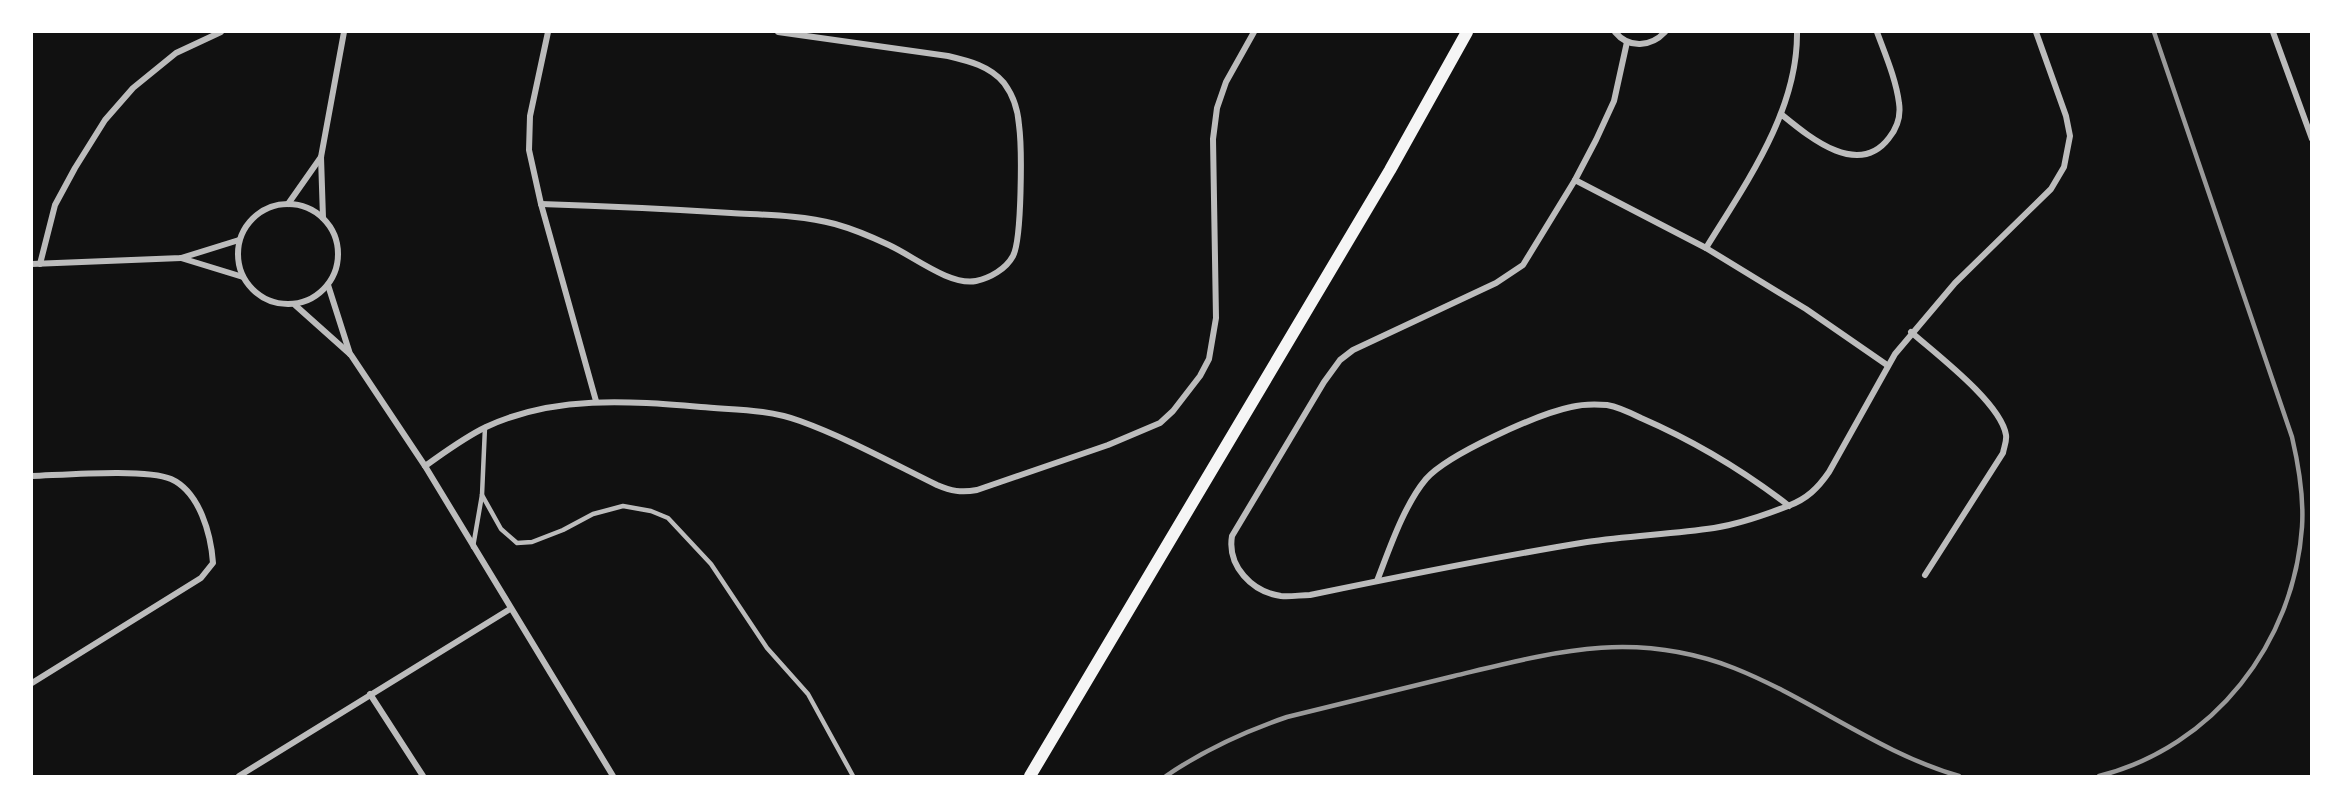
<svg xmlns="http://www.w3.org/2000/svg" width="2343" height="808" viewBox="0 0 2343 808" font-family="Quicksand,sans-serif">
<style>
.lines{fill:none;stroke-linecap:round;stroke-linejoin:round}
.service{stroke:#bcbcbc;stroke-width:4.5}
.minor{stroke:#bcbcbc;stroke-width:6}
.secondary{stroke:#f5f5f5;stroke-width:12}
.rail{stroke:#9a9a9a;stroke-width:4.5}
</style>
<rect width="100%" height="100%" fill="#111"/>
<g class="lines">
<!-- service -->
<g class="service">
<polyline points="482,495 501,529 517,543 532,542 563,530 593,514 623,506 651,511 668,518 711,564 767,648 808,694 853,776"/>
<polyline points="473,547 482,495 485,427"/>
</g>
<!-- minor -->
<g class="minor">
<polyline points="548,32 530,116 529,150 541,204 596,401"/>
<path d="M1615 32C1629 49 1651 47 1665 32"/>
<polyline points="2273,32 2312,139"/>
<path d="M1627 42 1614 101 1596 140 1575 180 1523 265 1496 283 1353 350 1340 360 1324 382 1232 536C1227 566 1252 592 1281 596 1290 597 1301 595 1310 595 1402 576 1494 557 1587 542 1629 536 1672 534 1714 528 1739 524 1765 515 1788 506 1807 499 1818 488 1829 472L1895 354 1955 283 2051 189 2064 167 2070 136 2066 116 2036 32"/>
<path d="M1781 114C1808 136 1858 179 1889 138 1897 128 1901 116 1899 103 1896 79 1885 54 1877 32"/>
<polyline points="1575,180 1706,248 1806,309 1887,365"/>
<polyline points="288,204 321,157"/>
<path d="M541 204C604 206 668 209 731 213 765 215 801 215 835 224 853 229 872 237 889 245 913 256 950 286 976 281 990 278 1006 269 1013 256 1022 239 1022 147 1019 125 1018 111 1013 95 1004 83 990 66 969 61 948 56L778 32"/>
<circle cx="288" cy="254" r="50"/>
<polyline points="323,218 321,157 344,32"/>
<path d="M1706 248C1746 183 1798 111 1797 32"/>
<polyline points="181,258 243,277"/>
<polyline points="32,264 181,258 239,240"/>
<polyline points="40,264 55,205 75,168 105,120 133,88 176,53 221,32"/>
<polyline points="328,285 350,354"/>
<polyline points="295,305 351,355 425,466 613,776"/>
<path d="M1911 332C1936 354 2001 403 2006 435 2007 441 2004 447 2003 453L1925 575"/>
<path d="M425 466C445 452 465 437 486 427 554 395 629 401 701 407 735 410 768 409 800 421 847 438 892 463 937 485 951 491 961 493 977 490L1108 445 1160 423 1173 411 1200 376 1209 359 1216 318 1213 139 1217 108 1226 82 1254 32"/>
<path d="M32 476C62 475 146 468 171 479 200 492 211 535 213 563L201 578 32 683"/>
<path d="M1377 581C1389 550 1404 505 1426 479 1448 454 1538 414 1571 407 1583 404 1595 404 1607 405 1619 407 1631 413 1641 418 1694 441 1744 471 1789 506"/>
<polyline points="370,694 423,776"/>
<polyline points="239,776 510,609"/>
</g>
<!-- secondary -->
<polyline class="secondary" points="1030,776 1390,170 1467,32"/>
<!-- rail -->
<g class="rail">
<path d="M1166 776C1204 750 1243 732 1287 717 1343 703 1399 690 1454 676 1554 652 1633 629 1734 668 1812 699 1879 753 1959 776"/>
<path d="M2099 776C2214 747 2294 643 2302 527 2304 497 2299 467 2292 437L2154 32"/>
</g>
</g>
<!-- border -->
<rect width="2343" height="808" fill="none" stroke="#ffffff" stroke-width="66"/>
</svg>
